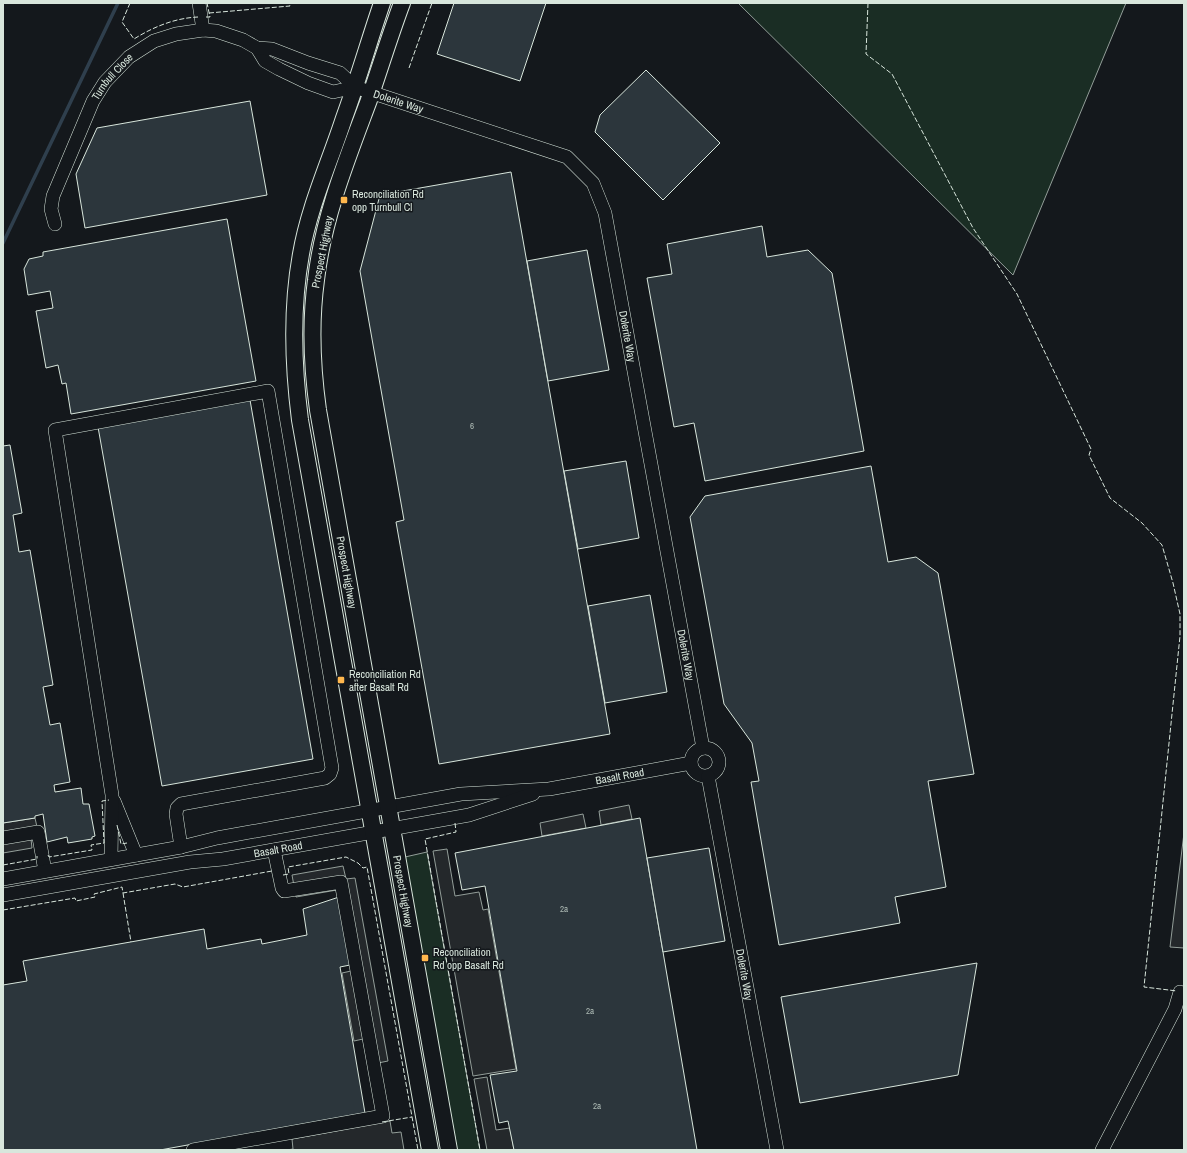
<svg xmlns="http://www.w3.org/2000/svg" width="1187" height="1153" viewBox="0 0 1187 1153" font-family="'Archivo Narrow',sans-serif">
<style>
.green{fill:#1a2d24;stroke:#939e99}
.parking{fill:#24282b;stroke:#939e99}
.lines{fill:none;stroke-linecap:round;stroke-linejoin:round}
.stream{stroke:#2f3f4d;stroke-width:3.5}
.building{fill:#2c363c;stroke:#d8e6dc}
.minor-casing{stroke:#d8e6dc;stroke-width:14}
.major-casing{stroke:#d8e6dc;stroke-width:18}
.minor{stroke:#14181c;stroke-width:13}
.major{stroke:#14181c;stroke-width:16}
.fence{stroke:#d8e6dc;stroke-width:1;stroke-dasharray:5 2;stroke-linecap:butt}
.poi-dot{fill:#ffb74d;stroke:#14181c;stroke-width:1.5}
.labels{text-anchor:middle;dominant-baseline:central;stroke-width:3;stroke-linejoin:round;paint-order:stroke}
.number-label{font-size:9px;fill:#adbab4}
.street-label{font-size:11px;fill:#d8e6dc;stroke:#14181c}
.poi-label{font-size:11px;fill:#d8e6dc;stroke:#14181c;text-anchor:start}
</style>
<rect width="100%" height="100%" fill="#14181c"/>
<!-- green -->
<g class="green">
<polygon points="738,3 1126,3 1013,275"/>
<polygon points="427,852 480,1150 457,1150 405,857"/>
</g>
<!-- parking -->
<g class="parking">
<polygon points="629,805 632,819 601,825 599,811"/>
<polygon points="583,814 586,828 542,836 540,823"/>
<polygon points="35,818 37,827 31,839 32,848 3,853 3,823"/>
<polygon points="1184,833 1184,948 1170,947"/>
<polygon points="447,849 455,896 479,892 483,910 488,909 516,1069 473,1076 433,851"/>
<polygon points="343,866 346,879 355,878 388,1061 368,1065 363,1039 354,1041 342,973 351,971 337,890 296,897 292,875"/>
<polygon points="487,1077 496,1130 510,1128 514,1150 487,1150 474,1079"/>
<polygon points="390,1121 392,1133 401,1132 404,1150 287,1150 293,1149 292,1139"/>
</g>
<g class="lines">
<!-- stream -->
<polyline class="stream" points="3,243 118,3"/>
</g>
<!-- building -->
<g class="building">
<polygon points="454,3 546,3 520,81 437,54"/>
<polygon points="646,70 720,143 663,200 595,132 600,115"/>
<polygon points="250,101 267,195 85,228 76,174 97,128"/>
<polygon points="511,172 610,734 439,764 396,522 404,520 360,271 380,195"/>
<polygon points="227,219 256,381 71,414 66,383 62,384 58,365 46,368 36,311 53,308 50,291 28,295 24,269 29,259 43,256 43,252"/>
<polygon points="762,226 767,257 808,250 832,273 864,451 705,481 694,423 674,427 647,278 672,274 667,244"/>
<polygon points="587,250 609,370 548,381 527,261"/>
<polygon points="250,400 313,759 162,786 98,427"/>
<polygon points="10,445 22,513 13,515 19,552 30,550 53,685 43,687 50,725 60,723 70,782 54,785 55,792 81,788 83,804 89,804 95,836 92,837 92,839 68,843 67,837 47,842 43,814 35,816 35,818 3,823 3,446"/>
<polygon points="626,461 639,538 578,549 564,471"/>
<polygon points="871,466 888,562 916,557 938,573 974,774 928,781 946,887 895,897 900,923 779,945 751,782 759,781 752,743 724,704 690,517 705,496"/>
<polygon points="650,595 667,692 605,703 588,606"/>
<polygon points="640,818 697,1150 514,1150 508,1121 499,1123 490,1075 517,1071 485,886 462,890 455,853"/>
<polygon points="709,848 725,941 663,952 647,858"/>
<polygon points="339,897 350,965 340,967 365,1113 160,1150 3,1150 3,985 27,981 23,961 204,929 207,949 261,939 262,944 307,935 303,909"/>
<polygon points="977,963 958,1075 800,1103 781,997"/>
</g>
<g class="lines">
<defs>
<g id="minor">
<polyline points="199,3 203,30"/>
<polyline points="257,48 265,61 279,69 308,83 333,92 355,87"/>
<path id="s1" d="M55 224 51 209 53 196 93 101 105 82 129 57 154 41 176 34 203 30 216 31 243 40 257 48 272 49 308 63 340 73 355 87 567 157 593 183 605 213 703 748"/>
<circle cx="705" cy="762" r="14"/>
<path id="s2" d="M708 776 777 1150"/>
<polyline points="114,801 136,855"/>
<polyline points="3,838 38,832 45,871"/>
<polyline points="111,859 112,795 55,430 268,391 332,768 330,774 325,778 181,804 177,808 176,814 181,847"/>
<path id="s3" d="M3 879 181 847 217 838 461 794 549 789 691 763"/>
<path id="s4" d="M3 895 190 862 223 859 469 815 533 794"/>
<polyline points="193,1150 383,1116 341,882 284,891 282,888 274,850"/>
<polyline points="1102,1150 1175,1009 1180,992"/>
</g>
<g id="major">
<path d="M382 3C369 41 358 80 344 118 329 164 309 207 301 254 291 309 293 365 300 420L430 1150"/>
<path id="s5" d="M402 3C390 35 380 68 369 100 347 159 323 218 316 280 310 324 312 367 318 410L449 1150"/>
</g>
</defs>
<!-- minor casing -->
<use href="#minor" class="minor-casing"/>
<!-- major casing -->
<use href="#major" class="major-casing"/>
<!-- minor -->
<use href="#minor" class="minor"/>
<!-- major -->
<use href="#major" class="major"/>
<!-- fence -->
<g class="fence">
<path d="M130 3 122 22 134 39C153 27 175 18 198 17"/>
<polyline points="868,3 866,54 892,74 973,228 1017,294 1091,449 1089,455 1110,498 1142,523 1162,545 1173,583 1180,614 1180,636 1144,987 1177,991"/>
<polyline points="209,13 290,6 289,3"/>
<polyline points="206,17 210,17 207,3"/>
<polyline points="409,68 432,3"/>
<polyline points="455,823 456,832 425,839 480,1150"/>
<polyline points="117,825 121,844 127,843"/>
<polyline points="48,855 49,857 92,850 91,845 104,843 102,801 109,800"/>
<polyline points="3,865 37,859 37,856"/>
<polyline points="283,875 289,874 288,867 346,857 358,863 363,868 367,867 418,1150"/>
<polyline points="123,893 131,942"/>
<polyline points="3,910 75,898 76,901 95,897 94,894 122,887 123,893 175,884 183,887 272,871 272,872"/>
<polyline points="382,1122 412,1117"/>
</g>
</g>
<!-- markers -->
<g class="poi-dot">
<rect x="340" y="196" width="8" height="8" rx="2"/>
<rect x="337" y="676" width="8" height="8" rx="2"/>
<rect x="421" y="954" width="8" height="8" rx="2"/>
</g>
<g class="labels">
<!-- number labels -->
<g class="number-label">
<text x="472" y="426">6</text>
<text x="564" y="909">2a</text>
<text x="590" y="1011">2a</text>
<text x="597" y="1106">2a</text>
</g>
<!-- street labels -->
<g class="street-label">
<text stroke="none"><textPath href="#s1" startOffset="163">Turnbull Close</textPath></text>
<text stroke="none"><textPath href="#s1" startOffset="480">Dolerite Way</textPath></text>
<text transform="translate(322 252) rotate(-79)">Prospect Highway</text>
<text stroke="none"><textPath href="#s1" startOffset="852">Dolerite Way</textPath></text>
<text stroke="none"><textPath href="#s5" startOffset="586">Prospect Highway</textPath></text>
<text stroke="none"><textPath href="#s1" startOffset="1176">Dolerite Way</textPath></text>
<text stroke="none"><textPath href="#s3" startOffset="626">Basalt Road</textPath></text>
<text stroke="none"><textPath href="#s4" startOffset="279">Basalt Road</textPath></text>
<text stroke="none"><textPath href="#s5" startOffset="910">Prospect Highway</textPath></text>
<text stroke="none"><textPath href="#s2" startOffset="202">Dolerite Way</textPath></text>
</g>
<!-- poi labels -->
<g class="poi-label">
<text x="352" y="194">Reconciliation Rd<tspan x="352" dy="13">opp Turnbull Cl</tspan></text>
<text x="349" y="674">Reconciliation Rd<tspan x="349" dy="13">after Basalt Rd</tspan></text>
<text x="433" y="952">Reconciliation<tspan x="433" dy="13">Rd opp Basalt Rd</tspan></text>
</g>
</g>
<!-- border -->
<rect width="1187" height="1153" fill="none" stroke="#d8e6dc" stroke-width="8"/>
</svg>
